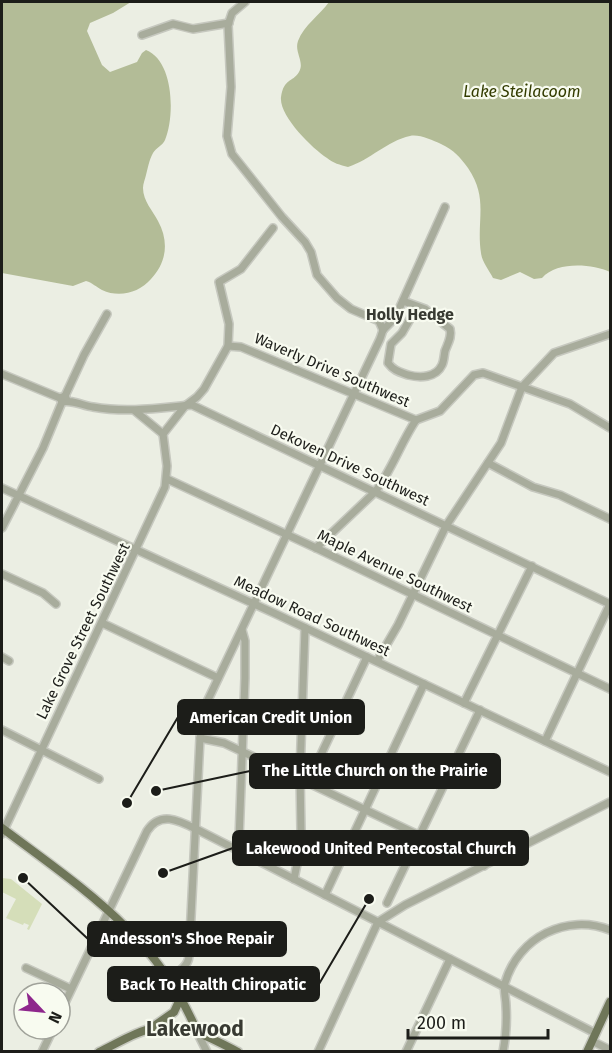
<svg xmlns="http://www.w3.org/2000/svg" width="612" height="1053" viewBox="0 0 612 1053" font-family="'Fira Sans',sans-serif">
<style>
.green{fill:#d5deb9}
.water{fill:#b3bc97}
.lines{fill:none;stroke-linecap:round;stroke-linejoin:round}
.minor-casing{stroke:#c6c8bf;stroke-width:10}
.major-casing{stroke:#c6c8bf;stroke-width:11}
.minor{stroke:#a8ac9c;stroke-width:7}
.major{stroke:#6f7659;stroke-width:8}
.labels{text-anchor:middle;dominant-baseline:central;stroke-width:4.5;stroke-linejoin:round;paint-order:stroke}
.street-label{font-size:15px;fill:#1c1d19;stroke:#f8fbf0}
.water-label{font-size:16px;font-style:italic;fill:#333c00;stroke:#f8fbf0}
.neighbourhood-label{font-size:16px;font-weight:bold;fill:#383a32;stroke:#f8fbf0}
.district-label{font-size:21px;font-weight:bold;fill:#383a32;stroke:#f8fbf0}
.leader{fill:none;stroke:#1c1d19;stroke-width:2}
.callout-dot{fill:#1c1d19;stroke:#f8fbf0;stroke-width:2}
.callout{fill:#1c1d19;stroke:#1c1d19;stroke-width:2}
.callout-label{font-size:16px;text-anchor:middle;font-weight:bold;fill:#fff}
</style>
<rect width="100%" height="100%" fill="#ebeee3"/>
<!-- green -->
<polygon class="green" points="2,878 11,879 42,904 29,930 27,929 29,925 24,923 23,925 6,918 16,899 2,892"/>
<!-- water -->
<g class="water">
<path d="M2 2H131L113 13 90 23 87 31 102 65 110 72 137 62 142 53 146 50C174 61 175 116 165 140 163 145 156 148 153 153 149 160 148 168 146 175 145 179 143 184 143 188 143 201 153 211 158 221 169 241 167 262 151 279 139 293 119 298 102 290 96 287 93 283 86 281L73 286 2 273Z"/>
<path d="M329 2H610V272C592 264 557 261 542 278L534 279 520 272 501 280 493 278C489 270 482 262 481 253 476 220 489 199 468 168 459 156 455 151 441 144 432 140 419 134 410 136 387 141 370 160 348 167 340 165 333 163 327 158 312 148 279 116 281 97 284 78 292 83 299 72 305 62 294 52 298 41 304 25 320 15 329 2Z"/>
</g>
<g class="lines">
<defs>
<g id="minor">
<polyline points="245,2 232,13 228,25 231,87 227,136 232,154 282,217 305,242 311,252 317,275 337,298 351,309 379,321 383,330"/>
<polyline points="142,35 173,24 193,29 229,23"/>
<path d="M403 301 425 309 450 329C452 337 448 343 445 351 444 356 444 361 442 365 436 378 420 378 408 375 400 372 394 371 388 363L391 344 402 333 417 307"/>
<polyline points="383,330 392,321 400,307 445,207"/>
<polyline points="228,346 241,347 253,352 416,420 440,411 474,375 483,373 570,404 610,428"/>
<polyline points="2,374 60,398"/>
<polyline points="65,396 84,355 107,314"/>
<path d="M67 400 65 396 60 398 62 402C72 399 83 406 93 407 127 413 159 408 192 405L610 604"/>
<polyline points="135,411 163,434"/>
<polyline points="488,463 533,487 560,495 610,519"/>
<polyline points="167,479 316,548 610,689"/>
<polyline points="2,488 276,614 610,772"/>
<polyline points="2,528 43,448 62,402"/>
<path d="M316 548 375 492C392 470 400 444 416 420"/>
<polyline points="2,574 43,593 56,604"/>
<polyline points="102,623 218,678"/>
<polyline points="2,657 9,661"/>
<polyline points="377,661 398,625 446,526 501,443 522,387 554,353 610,334"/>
<polyline points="464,703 532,566"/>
<polyline points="2,730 99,779"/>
<polyline points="200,738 224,743 484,866"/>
<polyline points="545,741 610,604"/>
<polyline points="302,781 309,775 317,763 367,657"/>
<polyline points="2,834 165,487 167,466 163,434 185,406 197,397 204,389 228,346 229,324 219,282 241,269 273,228"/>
<polyline points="239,840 245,678 245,641 242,630"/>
<polyline points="294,879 298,859 301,831 300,774 305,628"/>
<polyline points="325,895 424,684"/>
<polyline points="387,903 480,710"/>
<polyline points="26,968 71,989"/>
<path d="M169 978C178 972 188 967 189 956L200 738 206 704 380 339 383 330"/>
<path d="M60 1013 147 831C160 811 178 820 196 829L595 1033"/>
<polyline points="198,1034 207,1052"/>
<polyline points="592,1041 610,1050"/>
<polyline points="42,1052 53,1029"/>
<polyline points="318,1052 378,922 405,905 610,802"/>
<polyline points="406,1052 450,959"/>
<path d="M503 1052C506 1036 507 1021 506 1006 506 998 503 990 505 983 518 937 567 913 610 930"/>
</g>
<g id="major">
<path d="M2 828C83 889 158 936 198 1034"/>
<polyline points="154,1026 174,1012 181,997"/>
<path d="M99 1052C118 1043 138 1030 159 1027 185 1023 215 1040 238 1052"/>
<polyline points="587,1052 610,1002"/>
</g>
</defs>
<!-- minor casing -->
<use href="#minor" class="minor-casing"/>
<!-- major casing -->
<use href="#major" class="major-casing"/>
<!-- minor -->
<use href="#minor" class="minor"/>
<!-- major -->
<use href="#major" class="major"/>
</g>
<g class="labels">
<!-- street labels -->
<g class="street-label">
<text transform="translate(332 370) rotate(23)">Waverly Drive Southwest</text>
<text transform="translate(350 465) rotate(25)">Dekoven Drive Southwest</text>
<text transform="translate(395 571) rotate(26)">Maple Avenue Southwest</text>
<text transform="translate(312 616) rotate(25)">Meadow Road Southwest</text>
<text transform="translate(83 631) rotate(-64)">Lake Grove Street Southwest</text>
</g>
<!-- water labels -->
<g class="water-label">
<text x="522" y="91">Lake Steilacoom</text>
</g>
<!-- neighbourhood labels -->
<g class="neighbourhood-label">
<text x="410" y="314">Holly Hedge</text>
</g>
<!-- district labels -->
<g class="district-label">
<text x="195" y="1029">Lakewood</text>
</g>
</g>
<!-- callouts -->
<path class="leader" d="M127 803L178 717M156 791L250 771M163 873L233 848M23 878L88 939M369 899L319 984"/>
<g class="callout-dot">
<circle cx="127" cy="803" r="6"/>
<circle cx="156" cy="791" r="6"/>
<circle cx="163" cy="873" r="6"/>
<circle cx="23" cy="878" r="6"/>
<circle cx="369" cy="899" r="6"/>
</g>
<g class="callout">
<rect x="178" y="700" width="186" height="34" rx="6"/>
<rect x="250" y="754" width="250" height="34" rx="6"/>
<rect x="233" y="831" width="295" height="34" rx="6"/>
<rect x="88" y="922" width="198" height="34" rx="6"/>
<rect x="108" y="967" width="211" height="34" rx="6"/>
</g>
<g class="callout-label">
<text x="271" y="723">American Credit Union</text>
<text x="375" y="776">The Little Church on the Prairie</text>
<text x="381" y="854">Lakewood United Pentecostal Church</text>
<text x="187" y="944">Andesson's Shoe Repair</text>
<text x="213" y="990">Back To Health Chiropatic</text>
</g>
<!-- border -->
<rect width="612" height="1053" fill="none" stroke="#1c1d19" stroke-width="6"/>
<!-- north arrow -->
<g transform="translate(42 1011) rotate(116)"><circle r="28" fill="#f8fbf0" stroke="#a0a29a" stroke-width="1.5"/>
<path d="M0-4.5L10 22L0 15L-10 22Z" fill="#8e268c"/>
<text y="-9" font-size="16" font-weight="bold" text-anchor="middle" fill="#1c1d19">N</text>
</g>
<!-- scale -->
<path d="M408 1029v9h140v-9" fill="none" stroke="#1c1d19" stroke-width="3"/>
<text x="417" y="1029" font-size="18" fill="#1c1d19" stroke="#f8fbf0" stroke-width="4.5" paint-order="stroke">200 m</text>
</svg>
